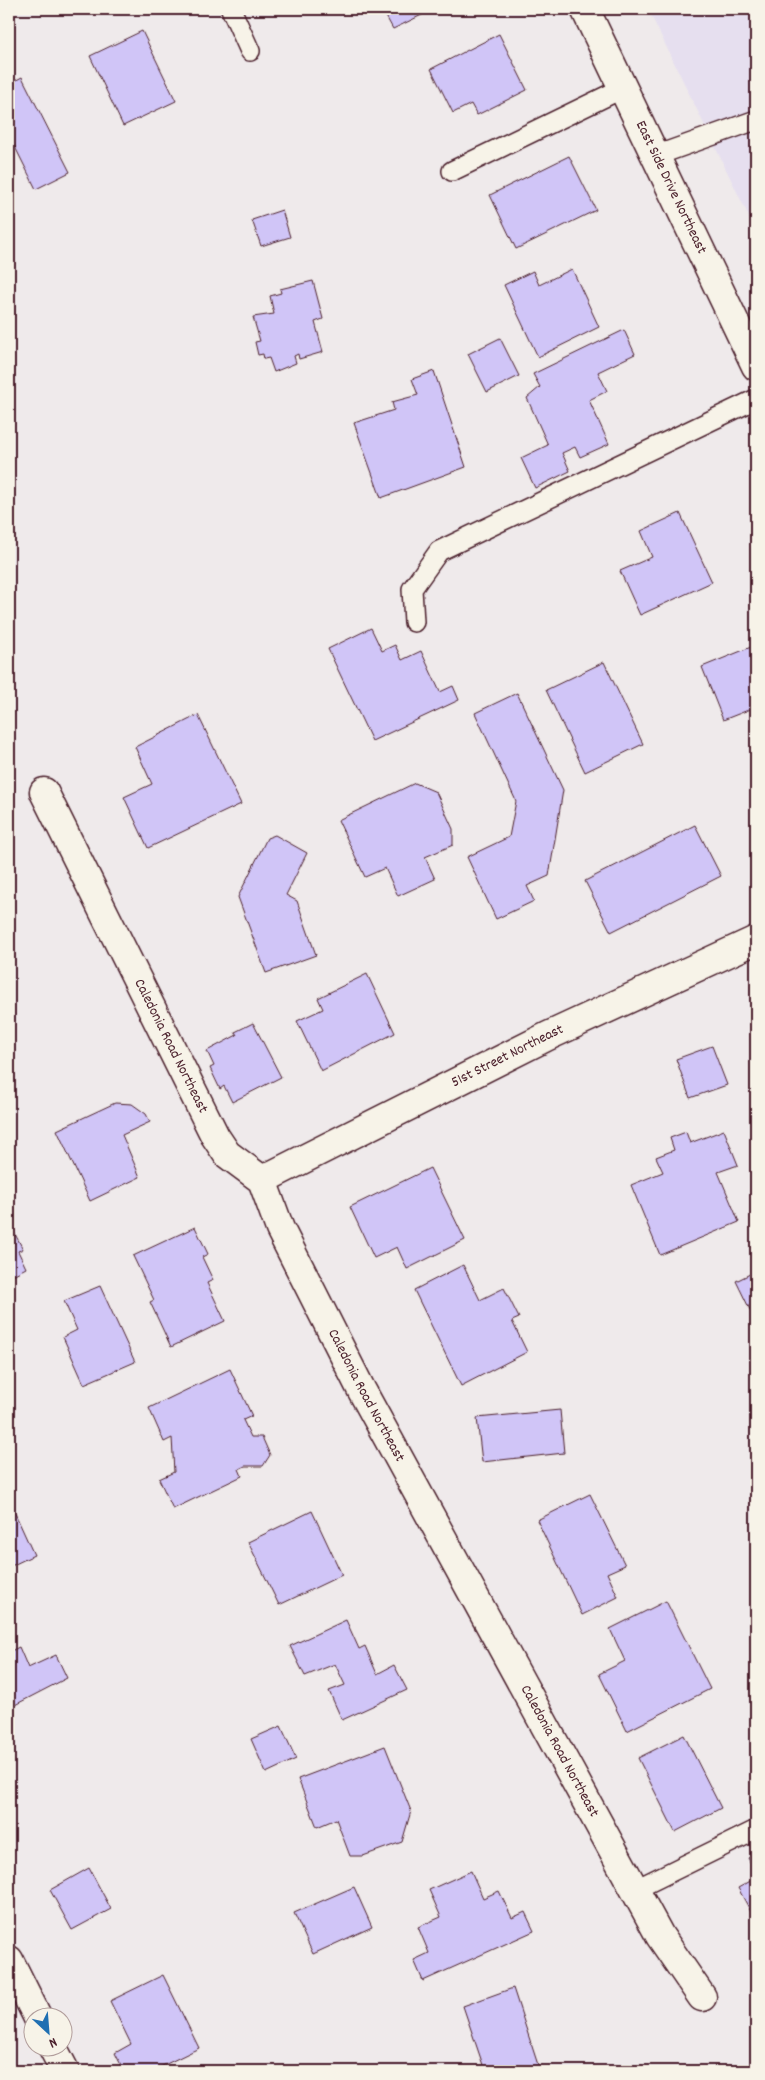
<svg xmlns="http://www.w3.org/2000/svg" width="765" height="2080" viewBox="0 0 765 2080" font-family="Dekko,sans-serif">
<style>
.built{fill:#e6dfef}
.building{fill:#d0c5f7;stroke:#4a1f2b}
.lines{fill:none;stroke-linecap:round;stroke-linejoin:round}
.lane-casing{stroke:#4a1f2b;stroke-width:22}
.street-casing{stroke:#4a1f2b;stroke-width:31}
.secondary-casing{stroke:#4a1f2b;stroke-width:31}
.lane{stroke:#f7f3e8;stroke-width:19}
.street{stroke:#f7f3e8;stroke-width:28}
.secondary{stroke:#f7f3e8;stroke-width:28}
.labels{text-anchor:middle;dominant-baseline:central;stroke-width:4;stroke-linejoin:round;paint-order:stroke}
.street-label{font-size:15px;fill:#4a1f2b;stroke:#f7f3e8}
</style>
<rect width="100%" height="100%" fill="#efeaeb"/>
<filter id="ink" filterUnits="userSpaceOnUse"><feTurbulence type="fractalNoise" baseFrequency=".02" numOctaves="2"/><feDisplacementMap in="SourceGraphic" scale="10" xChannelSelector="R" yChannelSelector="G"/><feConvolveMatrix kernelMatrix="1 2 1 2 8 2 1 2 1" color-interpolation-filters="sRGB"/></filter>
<g filter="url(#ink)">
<!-- built -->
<polygon class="built" points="648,9 756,9 756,231"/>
<!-- building -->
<g class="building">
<polygon points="382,9 434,9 393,29"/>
<polygon points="142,31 176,101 123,126 90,56"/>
<polygon points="499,34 527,90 477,115 471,104 453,113 431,69"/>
<polygon points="22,77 70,172 36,189 9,135 9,84"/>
<polygon points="569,156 596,210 516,249 490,195"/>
<polygon points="282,210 290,237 261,246 252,220"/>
<polygon points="572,269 599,327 538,357 504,285 533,271 539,285"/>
<polygon points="313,281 323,319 315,322 323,352 299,359 298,354 294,356 296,363 274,372 269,358 264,359 263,354 258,355 255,342 260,341 253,317 274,314 270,296 281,293 280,289"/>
<polygon points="624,330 635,354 598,372 607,391 589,400 609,444 580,457 575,447 562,453 570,471 535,488 521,458 548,445 527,398 540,387 533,374"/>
<polygon points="500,338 519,376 487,392 468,354"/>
<polygon points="434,371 466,467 381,498 354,423 394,410 392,402 418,395 412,379"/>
<polygon points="680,513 712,582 640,615 620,571 652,557 641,531"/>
<polygon points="371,628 382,651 395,645 402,660 421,651 440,692 453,686 459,700 372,741 328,649"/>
<polygon points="756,645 756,707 723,720 702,667"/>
<polygon points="604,662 643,744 585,772 546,690"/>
<polygon points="517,693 563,790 549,876 527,886 534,901 496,919 467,857 509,837 516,801 475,713"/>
<polygon points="198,715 241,804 148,848 124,797 152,784 135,747"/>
<polygon points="415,783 436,792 453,829 453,845 425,857 435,879 398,896 385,868 365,877 338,820"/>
<polygon points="695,825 721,876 611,932 585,881"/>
<polygon points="275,835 307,853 286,895 297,901 316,955 266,973 238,897 267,838"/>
<polygon points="367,974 395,1033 321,1071 297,1021 323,1009 318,998"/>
<polygon points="253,1023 281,1077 232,1102 224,1086 220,1089 210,1068 214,1066 207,1051 237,1035 235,1032"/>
<polygon points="712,1046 727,1085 690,1098 676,1059"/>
<polygon points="115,1103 132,1104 146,1114 150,1122 122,1135 140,1177 90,1201 57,1130"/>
<polygon points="724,1130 738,1165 718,1172 739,1222 660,1255 631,1185 663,1172 656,1157 674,1150 670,1138 686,1132 690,1143"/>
<polygon points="430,1168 465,1240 407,1269 397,1247 374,1258 350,1207"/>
<polygon points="9,1223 23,1249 18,1251 26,1268 9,1277"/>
<polygon points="195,1227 208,1254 202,1257 213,1280 207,1283 225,1321 171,1347 150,1302 154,1300 133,1256"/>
<polygon points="463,1265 480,1300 504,1288 519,1318 512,1321 527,1352 461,1386 414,1290"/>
<polygon points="756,1271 756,1322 736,1281"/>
<polygon points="100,1286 135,1362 84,1384 63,1337 77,1330 64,1301"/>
<polygon points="230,1369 252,1416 243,1420 251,1437 262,1437 270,1455 263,1466 245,1466 239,1469 242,1476 173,1509 159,1479 174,1472 172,1438 164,1442 149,1408"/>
<polygon points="560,1410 564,1453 482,1462 477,1418"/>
<polygon points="590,1494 625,1565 607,1573 618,1597 582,1615 537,1520"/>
<polygon points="9,1500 34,1555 9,1567"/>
<polygon points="312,1511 342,1575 279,1605 248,1542"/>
<polygon points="666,1601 710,1689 627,1731 599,1674 625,1661 610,1629"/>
<polygon points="346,1620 359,1649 365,1646 377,1674 394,1665 407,1690 342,1720 329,1691 345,1685 335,1664 305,1676 290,1646"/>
<polygon points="19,1647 28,1668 56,1655 67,1678 9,1708 9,1652"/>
<polygon points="281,1726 296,1759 266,1773 251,1739"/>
<polygon points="684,1735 721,1808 675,1832 638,1758"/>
<polygon points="385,1746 411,1811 402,1842 363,1856 350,1856 336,1819 317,1827 298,1779"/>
<polygon points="756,1853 756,1873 748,1858"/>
<polygon points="89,1868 111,1909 72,1930 50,1890"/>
<polygon points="471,1871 483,1898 499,1891 512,1918 525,1912 534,1931 423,1981 414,1960 429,1953 418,1927 441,1917 429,1890"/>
<polygon points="756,1878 756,1921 738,1888"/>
<polygon points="354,1887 372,1927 313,1954 294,1913"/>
<polygon points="163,1975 199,2048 152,2071 124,2071 115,2053 131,2044 110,2001"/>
<polygon points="513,1988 540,2071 485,2071 463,2006"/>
</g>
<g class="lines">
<defs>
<g id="lane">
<polyline points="231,9 250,51"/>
<polyline points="655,156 756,120"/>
<polyline points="452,171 623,88"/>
<polyline points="414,622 412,589 439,551 756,399"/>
<polyline points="634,1890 756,1830"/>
</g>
<g id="street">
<path id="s1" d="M44 792 215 1136 227 1154 262 1180 280 1229 361 1389 660 1936 702 1997"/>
<path id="s2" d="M262 1180 548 1036 756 940"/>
<polyline points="9,1960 38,2018"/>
<polyline points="53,2048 65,2071"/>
</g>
<g id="secondary">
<path id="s3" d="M585 9 756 366"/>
</g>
</defs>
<!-- lane casing -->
<use href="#lane" class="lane-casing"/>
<!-- street casing -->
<use href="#street" class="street-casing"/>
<!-- secondary casing -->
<use href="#secondary" class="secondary-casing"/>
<!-- lane -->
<use href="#lane" class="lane"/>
<!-- street -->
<use href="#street" class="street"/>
<!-- secondary -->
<use href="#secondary" class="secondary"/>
</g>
</g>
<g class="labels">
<!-- street labels -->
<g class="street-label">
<text stroke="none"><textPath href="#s3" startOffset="198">East Side Drive Northeast</textPath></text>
<text stroke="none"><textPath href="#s1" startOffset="284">Caledonia Road Northeast</textPath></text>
<text stroke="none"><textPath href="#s2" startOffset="275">51st Street Northeast</textPath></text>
<text stroke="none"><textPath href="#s1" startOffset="689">Caledonia Road Northeast</textPath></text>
<text stroke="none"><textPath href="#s1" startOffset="1094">Caledonia Road Northeast</textPath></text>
</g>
</g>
<!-- margin -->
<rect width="765" height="2080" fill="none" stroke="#f7f3e8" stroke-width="30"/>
<rect x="15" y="15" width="735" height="2050" fill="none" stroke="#4a1f2b" stroke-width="2" filter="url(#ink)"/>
<!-- north arrow -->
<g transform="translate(48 2032) rotate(154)"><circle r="24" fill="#f7f3e8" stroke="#b29e9c"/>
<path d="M0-4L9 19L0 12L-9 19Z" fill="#1f6fb2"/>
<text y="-8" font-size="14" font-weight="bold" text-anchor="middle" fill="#4a1f2b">N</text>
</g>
</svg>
